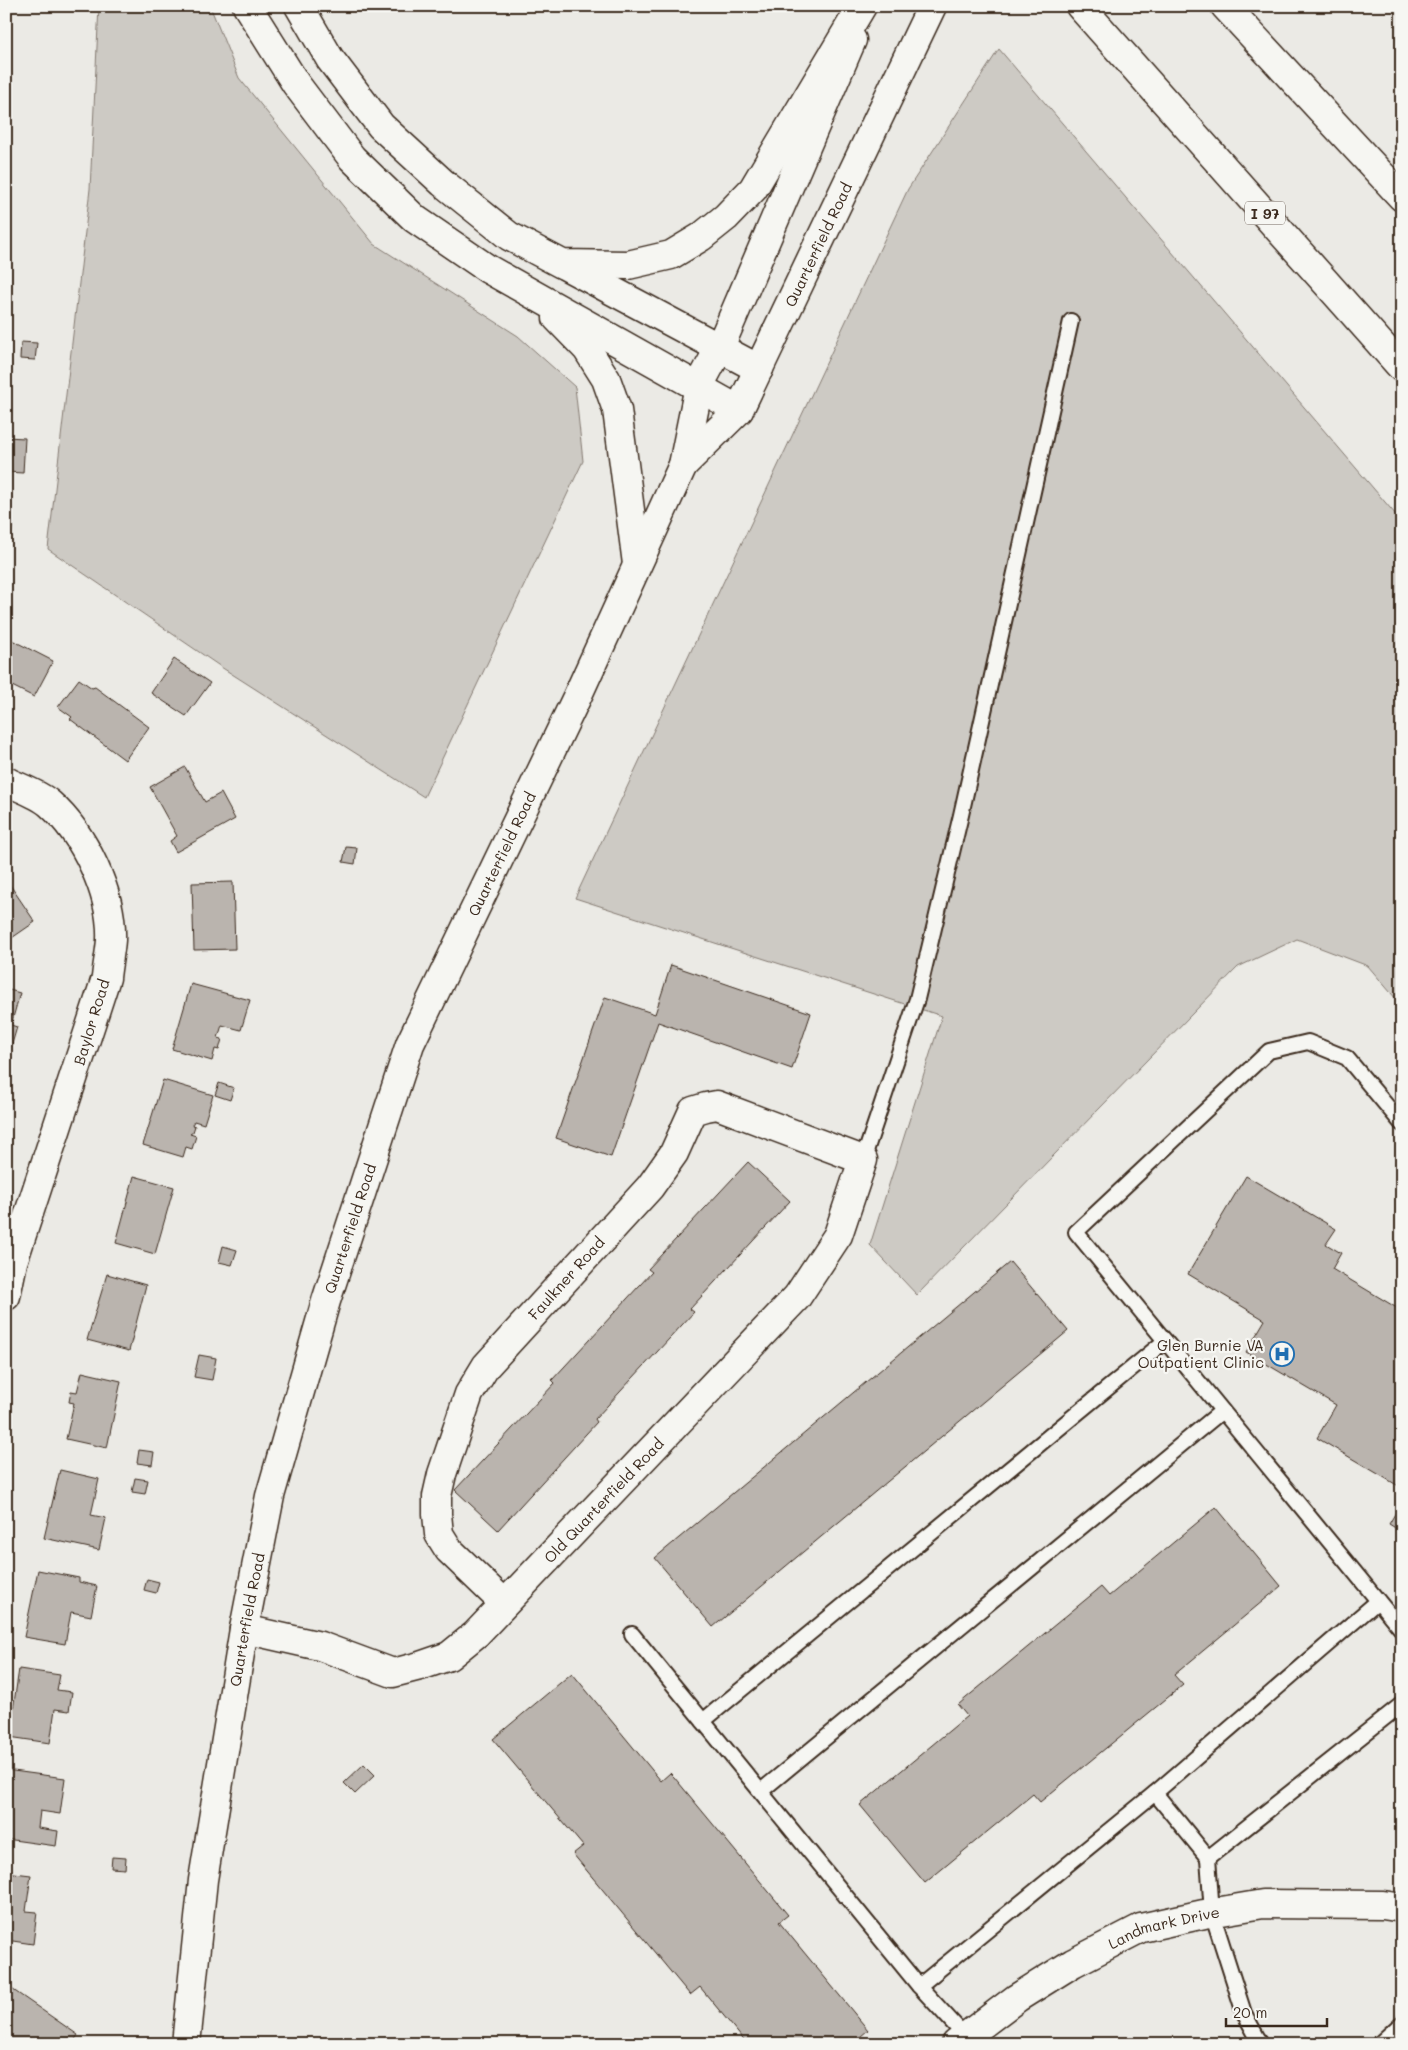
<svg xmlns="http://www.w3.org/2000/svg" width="1408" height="2050" viewBox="0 0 1408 2050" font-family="Mali,sans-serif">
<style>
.green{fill:#cdcac4;stroke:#847a71}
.building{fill:#bab4ae;stroke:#3b2a1e}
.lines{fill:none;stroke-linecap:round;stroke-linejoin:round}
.lane-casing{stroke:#3b2a1e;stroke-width:18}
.street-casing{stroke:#3b2a1e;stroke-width:31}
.secondary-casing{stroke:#3b2a1e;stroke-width:31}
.highway-casing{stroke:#3b2a1e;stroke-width:31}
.lane{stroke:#f6f6f2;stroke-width:14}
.street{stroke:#f6f6f2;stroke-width:28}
.secondary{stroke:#f6f6f2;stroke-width:28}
.highway{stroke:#f6f6f2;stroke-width:28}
.labels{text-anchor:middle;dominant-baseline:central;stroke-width:4.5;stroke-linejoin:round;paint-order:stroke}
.shield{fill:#f6f6f2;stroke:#73675e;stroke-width:1}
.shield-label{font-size:14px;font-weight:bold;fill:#3b2a1e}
.street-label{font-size:15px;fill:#3b2a1e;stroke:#f6f6f2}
.poi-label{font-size:15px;fill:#3b2a1e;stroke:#f6f6f2;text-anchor:end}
</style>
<rect width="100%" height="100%" fill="#ebeae5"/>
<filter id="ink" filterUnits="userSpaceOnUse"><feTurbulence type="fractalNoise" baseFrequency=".02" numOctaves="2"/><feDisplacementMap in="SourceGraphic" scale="10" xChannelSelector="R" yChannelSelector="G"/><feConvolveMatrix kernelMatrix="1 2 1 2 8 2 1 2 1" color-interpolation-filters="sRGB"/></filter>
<g filter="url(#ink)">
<!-- green -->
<g class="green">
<polygon points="99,6 210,6 239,78 374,244 518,336 575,387 583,461 424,797 221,667 48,549 90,189"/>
<polygon points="999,49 1402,522 1402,1006 1368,966 1297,939 1238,967 917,1295 870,1245 942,1016 575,898 908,189"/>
</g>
<!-- building -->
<g class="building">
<polygon points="21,342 37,343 35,360 20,359"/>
<polygon points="6,437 25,438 23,473 6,472"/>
<polygon points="6,522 13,523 11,536 6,536"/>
<polygon points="6,637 53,661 34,697 6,683"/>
<polygon points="174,659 210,683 186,716 151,693"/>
<polygon points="79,679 92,688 95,687 149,727 125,760 70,719 72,717 58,707"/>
<polygon points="185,767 205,802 221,793 235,819 176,852 170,841 177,836 150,787"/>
<polygon points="346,847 357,848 355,864 343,862"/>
<polygon points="6,879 35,922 6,942"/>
<polygon points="233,882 235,949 194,950 192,883"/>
<polygon points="671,965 811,1013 792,1069 658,1022 611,1157 556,1138 605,997 655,1014"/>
<polygon points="191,984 250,1000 241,1030 222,1025 218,1038 222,1039 219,1050 215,1049 212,1061 172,1049"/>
<polygon points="6,989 20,993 11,1025 17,1027 7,1061"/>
<polygon points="163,1080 213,1095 204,1124 194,1121 192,1125 195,1126 193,1132 190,1134 196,1136 192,1149 186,1147 183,1157 143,1145"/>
<polygon points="219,1083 234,1088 230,1100 215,1095"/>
<polygon points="748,1162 790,1201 690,1309 694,1312 595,1419 597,1422 498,1530 455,1490 555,1383 552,1380 652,1272 648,1269"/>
<polygon points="134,1176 174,1187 155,1254 116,1243"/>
<polygon points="1246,1176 1336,1229 1326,1244 1341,1253 1332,1269 1402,1311 1402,1324 1398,1330 1402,1332 1402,1488 1317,1438 1336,1405 1246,1352 1265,1320 1188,1274"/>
<polygon points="223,1246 237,1250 232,1265 219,1262"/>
<polygon points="1010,1262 1068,1331 713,1627 655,1558"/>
<polygon points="107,1274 146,1285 129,1351 87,1340"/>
<polygon points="199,1355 216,1358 212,1380 194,1377"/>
<polygon points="82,1372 121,1381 107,1448 66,1439 74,1403 69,1402 71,1391 77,1392"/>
<polygon points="139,1450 154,1452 152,1465 137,1463"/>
<polygon points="60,1470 99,1479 91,1515 106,1518 99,1550 44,1538"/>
<polygon points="135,1478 148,1480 145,1494 132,1492"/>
<polygon points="1402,1502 1402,1532 1389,1524"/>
<polygon points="1216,1507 1281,1586 1174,1675 1183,1685 1040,1802 1033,1794 925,1883 860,1805 967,1716 958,1705 966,1698 1101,1587 1109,1596"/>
<polygon points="38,1570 79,1578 79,1582 97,1586 91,1616 71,1612 65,1644 24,1637"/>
<polygon points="147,1579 159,1582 156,1593 144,1590"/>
<polygon points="19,1669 60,1675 57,1690 72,1692 69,1711 55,1709 50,1743 9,1737"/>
<polygon points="572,1673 661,1781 670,1773 674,1777 788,1915 779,1922 868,2030 852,2044 747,2044 700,1987 690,1995 573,1854 583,1846 493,1739"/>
<polygon points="364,1764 375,1775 355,1794 344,1783"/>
<polygon points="6,1770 65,1778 60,1814 40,1811 38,1828 58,1831 56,1846 6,1839"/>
<polygon points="112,1857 126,1858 125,1869 111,1868"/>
<polygon points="6,1872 31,1875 26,1911 37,1912 33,1944 6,1940"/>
<polygon points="6,1985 78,2035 72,2044 16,2044 6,2036"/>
</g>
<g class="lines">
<defs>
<g id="lane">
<polyline points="1402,1124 1347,1058 1308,1042 1269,1051 1076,1232 1402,1630"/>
<polyline points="863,1160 917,999 961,815 1071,321"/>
<polyline points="632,1634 919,1986 965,2036"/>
<polyline points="703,1721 1165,1341"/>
<polyline points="761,1791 1222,1411"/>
<polyline points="1208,1858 1402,1704"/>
<polyline points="919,1986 1155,1793"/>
<polyline points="1262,2044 1257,2037 1244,2013 1212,1913 1208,1858 1155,1793 1378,1601"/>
<polyline points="1379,2044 1402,2023"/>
</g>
<g id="street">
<path d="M6 781C20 788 39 794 50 804 84 834 113 894 111 940 110 953 107 966 106 978L13 1262 6 1296"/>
<path id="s1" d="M244 1629 320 1646 393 1673 420 1666 449 1656 476 1634 797 1297 838 1235 863 1160 717 1105 706 1107 693 1111 674 1153 650 1187 486 1366 469 1394 442 1474 437 1496V1514L439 1534 449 1550 504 1603"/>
<path id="s2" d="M956 2044 1017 1998 1073 1963 1141 1928 1204 1914 1263 1904 1383 1905 1402 1908"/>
</g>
<g id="secondary">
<path id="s3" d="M683 465 739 410 932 6"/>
<path id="s4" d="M186 2044 203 1880 244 1629 270 1496 326 1301 410 1044 577 697 683 465 699 386 720 347 852 40"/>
</g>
<g id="highway">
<polyline points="247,6 296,84 352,158 415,219 488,269 739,410"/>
<polyline points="299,6 330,59 381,126 443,183 509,236 562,264 628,265 671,255 701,237 726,217 753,189 862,6"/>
<polyline points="1080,6 1402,368"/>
<polyline points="1225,6 1402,197"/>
<polyline points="566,266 759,369"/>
<polyline points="557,318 587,349 606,379 617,410 637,564"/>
</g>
</defs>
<!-- lane casing -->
<use href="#lane" class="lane-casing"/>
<!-- street casing -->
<use href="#street" class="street-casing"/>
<!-- secondary casing -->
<use href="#secondary" class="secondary-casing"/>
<!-- highway casing -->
<use href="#highway" class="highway-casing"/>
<!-- lane -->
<use href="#lane" class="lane"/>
<!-- street -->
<use href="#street" class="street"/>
<!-- secondary -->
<use href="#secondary" class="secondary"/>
<!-- highway -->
<use href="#highway" class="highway"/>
</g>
</g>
<!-- icons -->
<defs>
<symbol id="hospital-ring" viewBox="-11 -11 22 22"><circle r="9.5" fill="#f6f6f2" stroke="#1f6fb2" stroke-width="1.5"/><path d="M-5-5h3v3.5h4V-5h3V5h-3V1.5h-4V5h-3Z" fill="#1f6fb2"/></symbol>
</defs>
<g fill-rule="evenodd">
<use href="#hospital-ring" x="1268" y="1340" width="28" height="28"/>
</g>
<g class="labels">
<!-- shield labels -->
<rect class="shield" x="1245" y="201.5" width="40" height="23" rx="4"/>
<g class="shield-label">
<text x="1265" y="213">I 97</text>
</g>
<!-- street labels -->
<g class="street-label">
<text stroke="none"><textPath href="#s3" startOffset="262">Quarterfield Road</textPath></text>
<text stroke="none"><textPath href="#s4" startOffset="1239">Quarterfield Road</textPath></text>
<text transform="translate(91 1022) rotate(-73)">Baylor Road</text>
<text stroke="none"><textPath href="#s4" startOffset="834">Quarterfield Road</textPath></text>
<text transform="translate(566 1278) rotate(-48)">Faulkner Road</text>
<text stroke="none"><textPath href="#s1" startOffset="434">Old Quarterfield Road</textPath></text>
<text stroke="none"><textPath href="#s4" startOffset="429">Quarterfield Road</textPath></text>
<text stroke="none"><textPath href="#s2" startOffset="241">Landmark Drive</textPath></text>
</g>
<!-- poi labels -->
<g class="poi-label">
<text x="1264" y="1345">Glen Burnie VA<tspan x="1264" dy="17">Outpatient Clinic</tspan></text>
</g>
</g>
<!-- margin -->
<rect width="1408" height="2050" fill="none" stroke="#f6f6f2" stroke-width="25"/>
<rect x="12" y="12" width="1383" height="2025" fill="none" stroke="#3b2a1e" stroke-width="2" filter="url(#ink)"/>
<!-- scale -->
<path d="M1226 2018v8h101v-8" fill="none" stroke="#3b2a1e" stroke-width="2.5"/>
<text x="1233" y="2018" font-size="15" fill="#3b2a1e" stroke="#f6f6f2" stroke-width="4" paint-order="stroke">20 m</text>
</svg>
